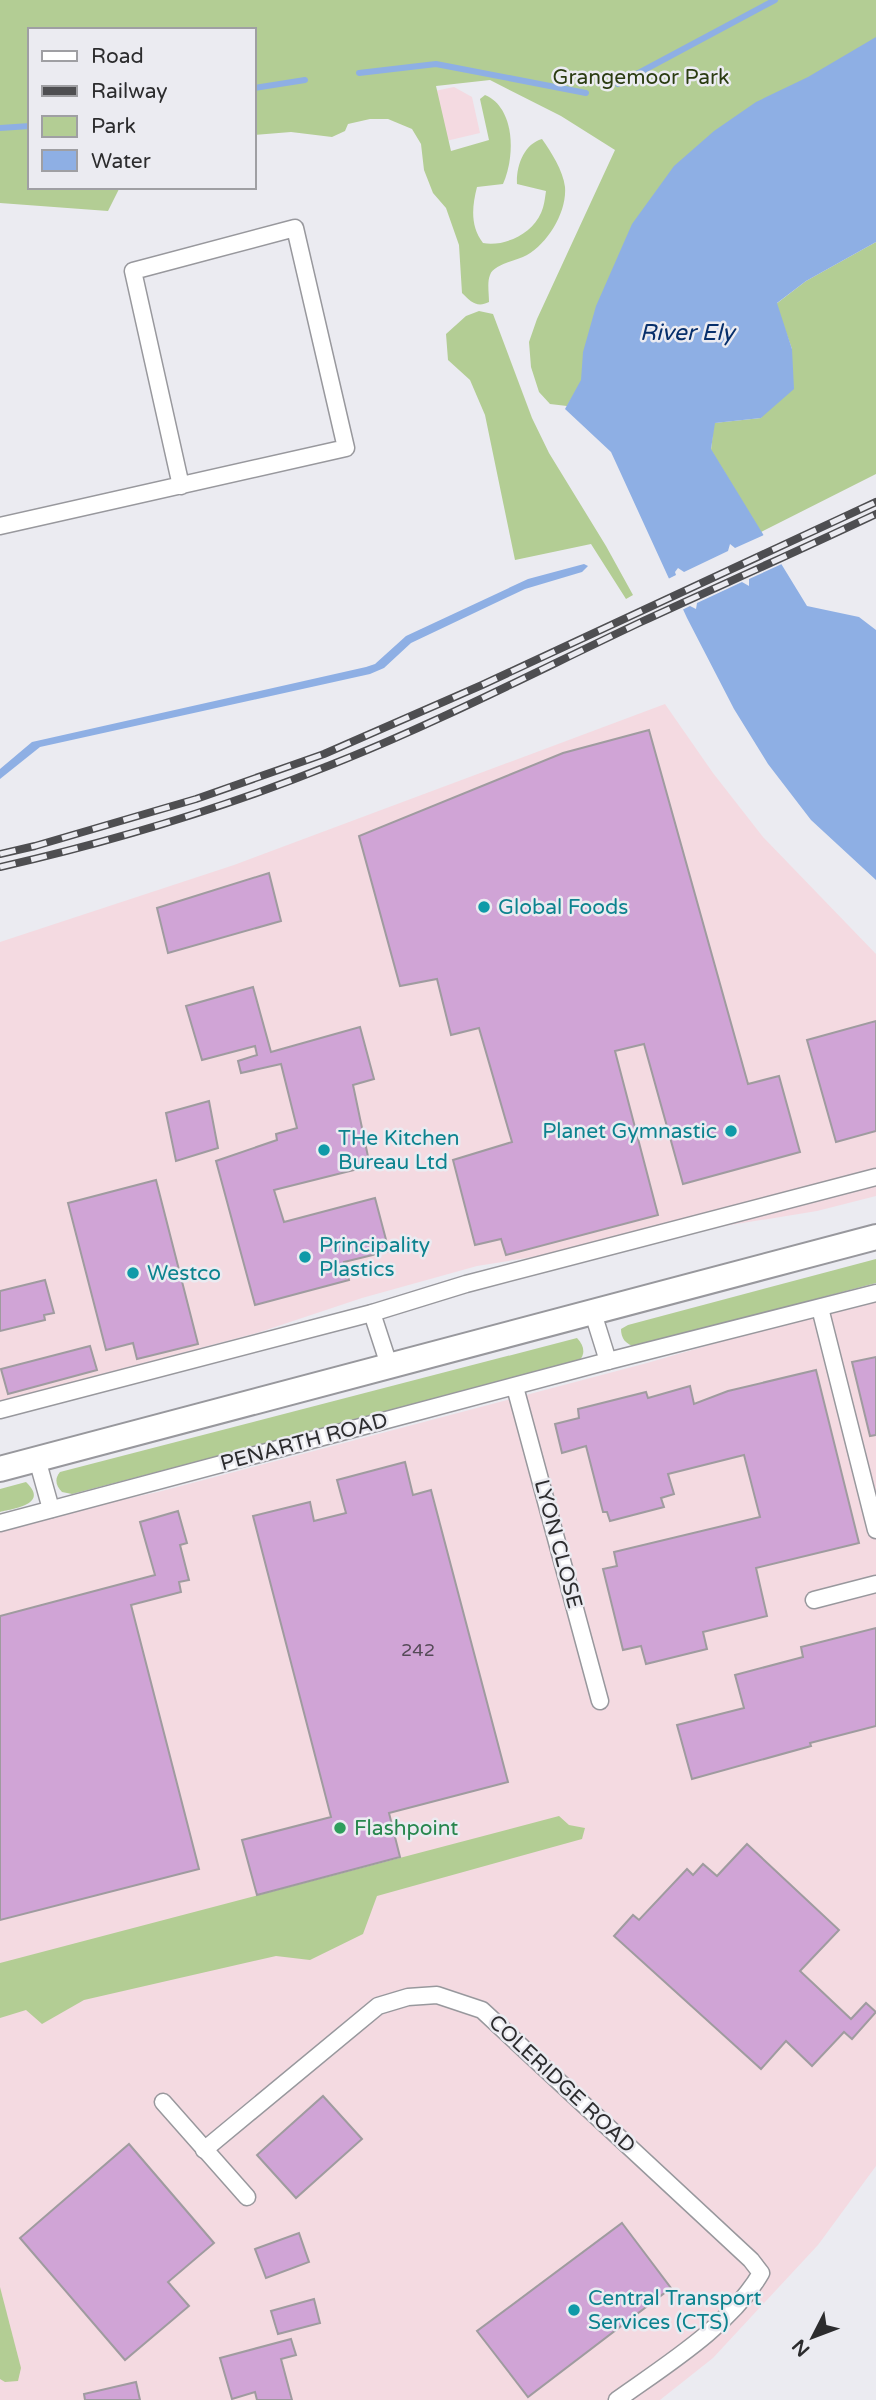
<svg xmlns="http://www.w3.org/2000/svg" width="876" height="2400" viewBox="0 0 876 2400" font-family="'Varela Round',sans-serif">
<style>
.industrial{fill:#f4dae1}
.green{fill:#b3cd94}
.water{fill:#8eafe4}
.pier{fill:#ebebf1}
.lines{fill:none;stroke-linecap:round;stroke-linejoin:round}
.stream{stroke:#8eafe4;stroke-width:6}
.building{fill:#d0a4d6;stroke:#9f9b9f;stroke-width:2}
.minor-casing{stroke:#98989d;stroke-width:19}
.primary-casing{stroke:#98989d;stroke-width:28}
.minor{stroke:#fff;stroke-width:16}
.primary{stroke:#fff;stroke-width:24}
.rail-casing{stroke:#4e4e51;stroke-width:8}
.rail{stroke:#ebebf1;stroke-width:5;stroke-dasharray:16;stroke-linecap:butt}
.culture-dot{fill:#0f9aa8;stroke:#ebebf1;stroke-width:2.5}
.leisure-dot{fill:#2e9e5b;stroke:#ebebf1;stroke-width:2.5}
.labels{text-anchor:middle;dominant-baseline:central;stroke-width:5;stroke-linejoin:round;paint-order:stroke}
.number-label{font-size:18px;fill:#554a58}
.park-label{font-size:21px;fill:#2b3c11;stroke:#ebebf1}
.culture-label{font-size:21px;fill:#0d838f;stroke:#ebebf1;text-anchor:start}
.street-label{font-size:21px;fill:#2c2c2e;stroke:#ebebf1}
.leisure-label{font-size:21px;fill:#27864d;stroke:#ebebf1;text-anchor:start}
.water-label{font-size:23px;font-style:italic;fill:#072f6b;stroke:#ebebf1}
</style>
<rect width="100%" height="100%" fill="#ebebf1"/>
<!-- industrial -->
<g class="industrial">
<polygon points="454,87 472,97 480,133 446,141 435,91"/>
<polygon points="665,704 713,773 763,837 876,954 876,1196 817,1211 477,1266 362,1298 257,1333 0,1401 0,942 234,865"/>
<polygon points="876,1297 876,2166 818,2245 713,2358 660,2400 0,2400 0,1531 97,1505 158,1492 647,1363 751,1333 820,1308"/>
</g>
<!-- green -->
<g class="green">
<path d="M0 0H876V43L586 374 567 406 550 404 539 392 531 367 529 342 537 319 615 150 561 116 490 80 436 86 451 151 489 140 480 99 485 95C516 108 515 158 503 184L477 187C472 207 470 226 483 243 504 247 532 234 541 213 544 207 545 198 546 191L517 184C516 166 524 144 542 139 551 152 563 170 565 187 567 212 548 243 527 255 516 261 494 264 490 275 487 282 489 294 489 302 477 308 471 302 462 293L459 245 446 208 433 193 424 170 421 144 412 129 388 119H370L348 124 345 131 332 137 291 132 254 135V30H30V187H120L108 211 0 203Z"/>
<polygon points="876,242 876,474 761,532 711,450 714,423 761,418 792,349 776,304 806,281"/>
<polygon points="479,311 493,314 532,418 549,453 606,546 633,595 626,599 591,544 515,560 485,415 470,380 448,360 446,334 466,316"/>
<path d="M876 1259V1283L635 1347C626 1344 621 1339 621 1329L628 1325Z"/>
<path d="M577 1338C586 1347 586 1359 573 1364L72 1494 62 1492C56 1486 54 1479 60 1472Z"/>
<path d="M26 1482C49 1504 16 1508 0 1512V1489Z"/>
<polygon points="559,1816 569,1825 585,1828 582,1839 377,1896 363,1934 310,1960 276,1956 84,2000 42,2024 26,2010 0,2018 0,1963"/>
<polygon points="0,2287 21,2368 18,2381 5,2382 0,2379"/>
</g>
<!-- water -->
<g class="water">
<polygon points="876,37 876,242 806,281 777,303 792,349 794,389 761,418 715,423 711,449 807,606 859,617 876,630 876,880 811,820 768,764 734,709 687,618 611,452 565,409 581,380 583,352 596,306 632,224 674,166 714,131 756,102 808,77"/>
<polygon points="584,564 588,566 582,572 525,589 411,643 384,668 370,674 40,747 0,779 0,769 32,742 366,667 375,664 406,636 528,579"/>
</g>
<!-- pier -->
<polygon class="pier" points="766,534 784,563 749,579 749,586 742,582 697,603 696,609 690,606 680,611 666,580 676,575 675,572 678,568 684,572 728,551 730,544 735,548"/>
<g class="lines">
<!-- stream -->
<g class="stream">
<polyline points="359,73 436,64 586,93"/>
<polyline points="618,84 775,0"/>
<polyline points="254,88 305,80"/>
<polyline points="0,128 30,126"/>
</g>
</g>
<!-- building -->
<g class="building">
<polygon points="649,730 748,1084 779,1076 800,1152 683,1184 644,1044 615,1051 658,1215 506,1255 501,1239 475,1245 453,1160 512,1142 479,1028 451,1035 437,979 400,986 359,836 563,753"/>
<polygon points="269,873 281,921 168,953 157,908"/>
<polygon points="253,987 271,1052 360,1027 374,1079 353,1085 370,1166 274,1190 284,1222 375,1198 389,1251 344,1262 349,1280 255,1305 216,1161 277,1140 276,1134 297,1128 281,1064 241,1073 238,1061 257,1055 255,1046 202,1060 186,1006"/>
<polygon points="876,1021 876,1131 836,1142 807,1040"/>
<polygon points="209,1101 218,1148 176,1161 166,1113"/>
<polygon points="156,1180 198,1344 137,1359 133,1343 106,1350 68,1203"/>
<polygon points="45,1280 54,1313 44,1315 45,1320 0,1331 0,1291"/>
<polygon points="90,1346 97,1370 8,1394 1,1369"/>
<polygon points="876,1357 876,1435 870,1436 852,1362"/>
<polygon points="816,1370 859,1543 756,1568 767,1616 703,1632 707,1649 646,1664 641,1646 623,1650 603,1569 617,1566 614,1552 760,1517 744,1455 668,1474 674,1494 661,1498 664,1507 610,1521 607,1512 603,1512 586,1446 562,1453 555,1424 579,1418 578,1409 646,1392 648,1398 690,1386 694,1404 728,1391"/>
<polygon points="405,1462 413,1495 431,1490 508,1782 389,1813 400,1857 257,1895 242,1840 331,1817 253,1516 310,1502 314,1521 346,1513 337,1480"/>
<polygon points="178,1511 187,1543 180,1545 189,1580 179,1582 181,1592 131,1605 199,1869 0,1920 0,1616 155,1575 140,1522"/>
<polygon points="876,1628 876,1726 810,1743 811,1746 692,1779 677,1725 744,1708 735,1675 803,1657 801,1647"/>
<polygon points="747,1844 839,1930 800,1971 851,2019 866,2003 876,2012 852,2039 844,2032 812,2066 786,2041 761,2069 614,1936 633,1915 639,1920 687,1869 693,1875 703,1864 717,1876"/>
<polygon points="323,2096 362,2139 296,2198 257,2155"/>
<polygon points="129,2144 214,2243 168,2282 189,2306 125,2360 20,2238"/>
<polygon points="622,2223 671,2288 528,2397 477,2331"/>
<polygon points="299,2233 309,2262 266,2278 255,2249"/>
<polygon points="314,2299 320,2323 278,2334 271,2311"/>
<polygon points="291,2339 296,2355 281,2359 292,2400 257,2400 255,2392 232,2399 220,2358"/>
<polygon points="136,2382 140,2400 85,2400 84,2394"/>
</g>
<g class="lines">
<defs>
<g id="minor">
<polyline points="0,526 346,448 295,228 133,271 181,486"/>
<polyline points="820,1308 876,1530"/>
<polyline points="372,1313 389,1365"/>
<polyline points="593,1313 608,1361"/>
<polyline points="515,1387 600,1701"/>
<polyline points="0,1410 372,1313 466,1284 876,1177"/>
<polyline points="37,1459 51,1509"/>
<polyline points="0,1523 608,1361 876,1293"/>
<polyline points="814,1600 876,1584"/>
<polyline points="163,2102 247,2197"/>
<path d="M204 2150 378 2006 408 1997 437 1995 482 2010 751 2260 761 2273C731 2325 666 2365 617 2400"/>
</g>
<polyline id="primary" points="0,1469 876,1237"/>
</defs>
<!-- minor casing -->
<use href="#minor" class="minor-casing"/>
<!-- primary casing -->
<use href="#primary" class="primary-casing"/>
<!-- minor -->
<use href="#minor" class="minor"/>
<!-- primary -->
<use href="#primary" class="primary"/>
<defs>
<g id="rail">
<polyline points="0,854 35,846 196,799 324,754 482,685 876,502"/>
<path d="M0 867C110 842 223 808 328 766 435 724 537 671 641 622 719 586 798 551 876 514"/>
</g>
</defs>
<!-- rail casing -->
<use href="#rail" class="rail-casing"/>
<!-- rail -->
<use href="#rail" class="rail"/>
</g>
<!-- markers -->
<g class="culture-dot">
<circle cx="484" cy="907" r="7"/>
<circle cx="731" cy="1131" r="7"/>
<circle cx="324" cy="1150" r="7"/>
<circle cx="305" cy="1257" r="7"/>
<circle cx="133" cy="1273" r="7"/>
<circle cx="574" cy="2310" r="7"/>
</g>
<circle class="leisure-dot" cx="340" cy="1828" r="7"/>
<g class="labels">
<!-- number labels -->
<g class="number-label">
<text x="418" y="1650">242</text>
</g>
<!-- park labels -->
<g class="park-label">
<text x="641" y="77">Grangemoor Park</text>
</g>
<!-- culture labels -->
<g class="culture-label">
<text x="498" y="907">Global Foods</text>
<text x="717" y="1131" text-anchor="end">Planet Gymnastic</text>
<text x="338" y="1138">THe Kitchen<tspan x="338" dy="24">Bureau Ltd</tspan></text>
<text x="319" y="1245">Principality<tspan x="319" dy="24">Plastics</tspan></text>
<text x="147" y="1273">Westco</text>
<text x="588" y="2298">Central Transport<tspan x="588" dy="24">Services (CTS)</tspan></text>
</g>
<!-- street labels -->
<g class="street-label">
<text transform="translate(304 1442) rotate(-15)">PENARTH ROAD</text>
<text transform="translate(558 1544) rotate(75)">LYON CLOSE</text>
<text transform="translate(562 2084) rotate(43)">COLERIDGE ROAD</text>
</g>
<!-- leisure labels -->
<g class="leisure-label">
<text x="354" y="1828">Flashpoint</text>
</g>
<!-- water labels -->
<g class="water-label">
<text x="687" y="333">River Ely</text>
</g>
</g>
<!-- legend -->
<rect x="28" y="28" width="228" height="161" fill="#ebebf1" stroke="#9f9fa3" stroke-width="2"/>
<rect x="42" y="51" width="35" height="10" fill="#ffffff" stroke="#9f9fa3" stroke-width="2"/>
<text x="91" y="63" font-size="21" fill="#2c2c2e">Road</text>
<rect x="42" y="86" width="35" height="10" fill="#4e4e51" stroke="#9f9fa3" stroke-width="2"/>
<text x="91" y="98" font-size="21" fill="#2c2c2e">Railway</text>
<rect x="42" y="116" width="35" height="21" fill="#b3cd94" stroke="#9f9fa3" stroke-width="2"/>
<text x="91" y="133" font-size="21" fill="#2c2c2e">Park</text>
<rect x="42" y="150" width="35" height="21" fill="#8eafe4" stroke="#9f9fa3" stroke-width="2"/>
<text x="91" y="168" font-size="21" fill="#2c2c2e">Water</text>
<!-- north arrow -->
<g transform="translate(813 2337) rotate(228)" stroke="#ebebf1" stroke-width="5" paint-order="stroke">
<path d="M0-5L12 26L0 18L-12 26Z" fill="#2c2c2e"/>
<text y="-10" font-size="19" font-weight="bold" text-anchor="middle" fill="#2c2c2e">N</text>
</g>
</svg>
